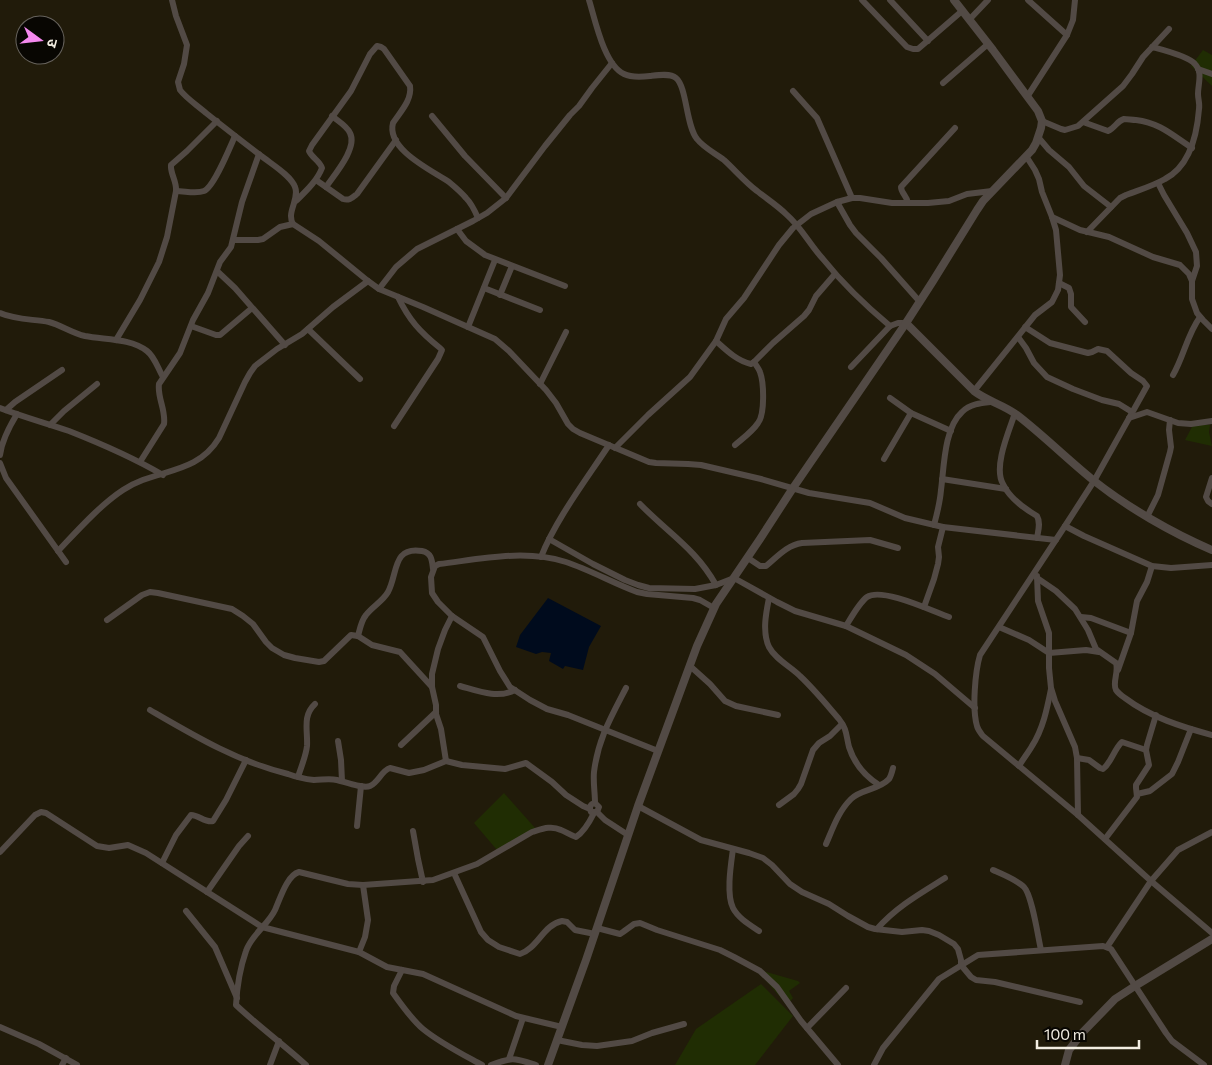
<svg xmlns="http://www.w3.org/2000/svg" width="1212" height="1065" viewBox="0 0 1212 1065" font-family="Commissioner,'Noto Sans Devanagari',sans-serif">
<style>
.green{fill:#202d03}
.water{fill:#000b1d}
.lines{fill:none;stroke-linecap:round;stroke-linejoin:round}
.minor{stroke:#524a45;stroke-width:6}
.tertiary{stroke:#524a45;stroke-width:8}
</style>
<rect width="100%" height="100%" fill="#211b0a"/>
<!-- green -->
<g class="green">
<polygon points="1203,50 1212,55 1212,86 1191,66"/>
<polygon points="1193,425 1210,425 1209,432 1212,446 1185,440"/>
<polygon points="504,793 536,829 497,850 474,823"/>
<polygon points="756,969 798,981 800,983 789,991 793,998 787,1005"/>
<polygon points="761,984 793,1016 755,1065 675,1065 696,1029"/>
</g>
<!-- water -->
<polygon class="water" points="548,598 601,626 589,647 583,670 565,666 563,669 549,661 551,653 542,652 536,654 516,647 520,635"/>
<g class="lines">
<!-- minor -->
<g class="minor">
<path d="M172 0 176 16 187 45 184 64 178 82 180 90C187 99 197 105 206 113 225 128 244 143 264 158 273 165 291 176 295 187 300 199 286 212 293 224L319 241 368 281 379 289 423 307 495 339 509 351 546 390 556 403 568 424 573 429 580 433 649 462 656 463 688 464 701 465 761 479 809 493 870 503 905 518 943 527 1056 540"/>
<path d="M589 0C595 19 604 65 624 74 632 78 642 77 650 76 658 75 670 73 676 78 687 87 686 126 697 139 704 148 715 153 724 160 735 170 745 182 757 191 767 199 778 206 787 215 801 227 810 245 823 259 843 284 866 306 890 326"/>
<polyline points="862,0 907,47 913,49 918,49 962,11"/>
<polyline points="890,0 928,41"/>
<polyline points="1028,0 1067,35"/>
<polyline points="969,20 988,0"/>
<polyline points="1198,69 1212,74"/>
<polyline points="943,83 988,44"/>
<polyline points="793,91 817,118 852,198"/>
<polyline points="1027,97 1067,35 1073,20 1075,0"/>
<polyline points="432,116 465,156 506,198"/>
<polyline points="1042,121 1061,129 1065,130 1078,126 1123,86 1132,74 1143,57 1169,29"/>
<path d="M1083 122 1108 131C1115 128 1117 121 1124 119 1128 119 1132 120 1136 120 1160 123 1172 135 1192 148"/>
<polyline points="1038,137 1049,150 1069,167 1084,186 1111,207"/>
<path d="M316 180 343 199C349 201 352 198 357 194L396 140"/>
<polyline points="1158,183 1164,195 1187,233 1196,252 1197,266 1192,281"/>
<path d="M326 187C334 175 358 148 350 133 347 126 338 121 332 116"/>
<path d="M176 191C185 191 196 194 204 191 214 187 230 147 235 136"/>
<path d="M296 201C306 191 317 181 322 168 320 161 312 158 309 151L312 145 351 91 370 54 377 46 381 47 384 49 410 86C412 100 401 111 393 123 386 149 431 170 449 182 455 187 461 192 466 198 472 204 475 211 478 218"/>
<polyline points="837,202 850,225 856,233 881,258 920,302"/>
<path d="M908 203C907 196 901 193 901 187L955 128"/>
<polyline points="1052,217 1080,230 1109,237 1153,257 1180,265 1189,274 1192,281 1192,299 1197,313 1203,320 1212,329"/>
<polyline points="457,229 466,241 485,255 565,286"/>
<path d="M1087 232 1120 198 1126 195C1139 190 1153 186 1165 179 1190 166 1197 135 1199 109 1200 104 1198 99 1198 94 1198 84 1203 72 1195 64 1188 56 1163 50 1152 47"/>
<polyline points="234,240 258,240 263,239 280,227 293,224"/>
<polyline points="217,271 235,288 285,345"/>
<polyline points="1059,283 1069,288 1071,294 1071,307 1085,322"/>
<polyline points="484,288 540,310"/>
<polyline points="379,289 396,267 417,249 473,221 487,213 506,198 545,146 570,115 579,106 592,88 612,63"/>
<polyline points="500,295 512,266"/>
<path d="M0 313C15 320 33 319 49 322 61 325 72 333 85 336 105 340 130 338 147 351 155 357 158 369 163 377"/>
<polyline points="191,326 216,335 220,335 252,308"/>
<polyline points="468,327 495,260"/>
<path d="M1025 327 1050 343 1088 353 1092 352 1098 349 1107 351 1131 373 1143 381 1147 386 1094 481 1065 526 980 655C975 672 972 709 977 726 978 730 980 732 983 736L1078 815 1151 881 1212 933"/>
<polyline points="308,329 360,379"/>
<polyline points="1018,337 1026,348 1034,363 1047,377 1073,389 1102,400 1119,404 1132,412"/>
<path d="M116 340 140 300 159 262 167 237 176 191C177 182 170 173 171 165L187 151 217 121"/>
<path d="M716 341C726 350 737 361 751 364L754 362 773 343 804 316 809 310 816 296 835 274"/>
<polyline points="851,367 890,326 898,323 906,323"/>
<path d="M1173 375C1184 356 1187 335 1200 317"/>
<polyline points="540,384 566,332"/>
<polyline points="974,391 1035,315 1052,302 1058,290 1060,275 1056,230 1052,217 1042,192 1039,179 1035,170 1026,156"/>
<polyline points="890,398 911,413 951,431"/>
<path d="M0 408C23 417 46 423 69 431 102 444 132 457 163 475"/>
<polyline points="6,410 15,402 62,370"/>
<path d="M1015 413C1009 431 993 467 1003 484 1009 497 1025 509 1037 516 1041 523 1038 531 1037 538"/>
<polyline points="1129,418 1147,412 1178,423 1191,424 1212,421"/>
<polyline points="50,425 64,411 97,384"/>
<path d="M394 426 438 359 442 350 440 348C420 332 409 320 398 297"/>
<path d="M735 445C743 438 752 432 758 423 765 414 764 383 760 372 759 369 756 365 754 362"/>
<polyline points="615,448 648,415 690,377 716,341 726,319 744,298 779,245 793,228 811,214 837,202 852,198 860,198 892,203 928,203 949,201 967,194 992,191"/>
<path d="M0 455C2 440 9 427 17 414"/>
<polyline points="884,459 911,413"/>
<path d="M140 462 164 424C166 410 157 397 159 384L180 353 193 320 208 293 220 262 231 247 242 202 259 154"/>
<polyline points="0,463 6,478 66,562"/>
<polyline points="1212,478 1206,497 1208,501 1212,504"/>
<polyline points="942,479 1006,489"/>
<path d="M640 504C668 533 696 549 716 585"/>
<polyline points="1147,517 1158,495 1170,452 1171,447 1169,430 1170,420"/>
<path d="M934 525C937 514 940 502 941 490 944 468 944 428 962 412 970 404 981 403 991 402"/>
<polyline points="1065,526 1084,536 1152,566 1171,568 1212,565"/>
<polyline points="549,539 593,564 625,580 638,585 649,588 695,589 716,585 734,578 777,602 795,611 846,626 906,655 935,674 975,708"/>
<path d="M58 551C77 531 100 505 123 490 156 468 196 476 219 438L245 382 250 373 255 366 277 349 302 334 333 307 368 281"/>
<path d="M541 557C556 519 586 480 609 445"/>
<path d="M748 558 760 566H766C777 557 787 545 802 543L870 540 898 548"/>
<polyline points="1037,576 1038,601 1049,633 1049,668 1051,688 1055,701 1075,747 1077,758 1078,815"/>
<path d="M1037 578 1056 591 1075 609 1088 630 1096 649 1116 663C1119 672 1112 683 1116 690 1118 693 1122 696 1125 698 1150 717 1182 727 1212 735"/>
<path d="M769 598C766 613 762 632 769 647 776 660 790 666 800 676 814 689 826 704 839 719 847 729 846 735 849 747 854 763 865 776 879 785"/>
<polyline points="924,607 934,579 938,564 939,557 938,547 943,527"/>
<polyline points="1081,617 1091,618 1131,633"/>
<polyline points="107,620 142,595 150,592 158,593 232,609 243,616 253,624 266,642 272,648 284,655 295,658 319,662 324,661 351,635 358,636 372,645 400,652 432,687"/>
<path d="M846 626C851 618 859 603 867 597 882 587 932 611 949 617"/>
<polyline points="999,627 1029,640 1049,653 1086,650 1099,652"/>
<path d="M358 636C360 629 361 621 366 615 373 606 383 601 388 592 398 574 392 546 422 551 432 553 432 561 433 569"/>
<polyline points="690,666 710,684 725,701 736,706 778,715"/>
<polyline points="1118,670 1131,633 1137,601 1147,582 1152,566"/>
<path d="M460 686C478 691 497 699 515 690"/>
<path d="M150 710C193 735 238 762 288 774 296 777 305 779 314 780 322 780 329 778 337 780 345 782 363 789 370 786 379 782 381 771 390 768L409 773 424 770 446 761 462 765 505 769 526 763 552 782 566 795 583 806 590 809 591 812H597L599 807 595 803C591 804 590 805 590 809"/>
<polyline points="338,741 341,760 342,781"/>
<polyline points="401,745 436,712"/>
<path d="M658 751 568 715 547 709 530 700 510 687 500 671 483 637 452 616 438 602 432 593 431 577 435 566 439 564C481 559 525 549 566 562 590 570 613 583 637 592L647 594 693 598 700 600 714 608"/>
<path d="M1077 758 1089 760 1100 768 1103 769C1112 762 1114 749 1122 742L1146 750"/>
<polyline points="446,761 441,729 436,714 436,705 432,687 432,674 438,649 445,630 452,616"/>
<path d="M1019 766C1023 759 1028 753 1032 746 1043 729 1047 709 1051 689"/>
<path d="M298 777C301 767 306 756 307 746 308 731 302 716 315 704"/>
<polyline points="1137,794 1150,791 1172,774 1178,762 1191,729"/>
<path d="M595 803C595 793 593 782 594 772 598 739 611 717 626 688"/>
<polyline points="779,805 794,794 798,789 801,784 813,750 819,743 830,736 842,724"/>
<polyline points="638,806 701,840 749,853 763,858 772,865 790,884 802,892 829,904 848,916 868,927 875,929 902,932 922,930 929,931 939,935 954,944 958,949 961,960 961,965 971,977 976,980 995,982 1080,1002"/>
<polyline points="597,812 605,820 628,835"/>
<polyline points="357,826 361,786"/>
<polyline points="413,831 418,859 423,882"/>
<polyline points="1105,839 1137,797 1136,788 1136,785 1149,765 1146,750 1147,745 1156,715"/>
<path d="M826 844C833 828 838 812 851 799 861 789 879 790 889 779 891 776 892 772 893 768"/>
<path d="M733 849C731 864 726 894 733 908 738 918 750 925 759 931"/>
<polyline points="0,852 35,815 41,812 46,813 97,846 109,848 128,845 146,853 262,927 359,952 387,967 423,974 516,1016 562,1027"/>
<path d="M162 863 176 835 191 815C199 815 205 823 213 821L226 800 246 760"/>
<path d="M993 870C1002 874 1017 880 1024 887 1032 895 1038 937 1041 950"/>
<path d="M454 873 481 932 488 940 499 947 520 954C538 948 543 925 562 921L567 922 575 930 595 934"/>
<polyline points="207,892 239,846 248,836"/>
<polyline points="186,911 215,947 237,998"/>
<polyline points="597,928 620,934 623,932 634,924 640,923 657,930 720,950 734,957 760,971 777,987 801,1021 838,1065"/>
<path d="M877 929C896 907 921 893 945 878"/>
<polyline points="1107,947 1151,881 1178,850 1212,832"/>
<polyline points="359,952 365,937 368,920 363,885"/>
<path d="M402 970 394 986 393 993C401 1004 412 1020 423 1029 440 1043 462 1054 482 1065"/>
<polyline points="0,1027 39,1044 77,1065"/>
<polyline points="807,1028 846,988"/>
<polyline points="557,1040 582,1045 597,1046 632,1041 652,1033 684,1024"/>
<polyline points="509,1059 523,1018"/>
<polyline points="62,1065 66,1058"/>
<polyline points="270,1065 279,1041"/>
<path d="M306 1065C283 1044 258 1026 236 1005 237 987 240 968 246 951 251 935 268 925 275 910 280 899 287 875 299 872L348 884 363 885 433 880 477 864 532 832C542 829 551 825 561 830 566 832 570 835 576 837 584 832 590 821 594 813"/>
<path d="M491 1065C513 1057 514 1058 536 1065"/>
<polyline points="874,1065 883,1048 939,979 978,955 1103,946 1111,949 1166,1033 1172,1041 1204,1065"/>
</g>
<!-- tertiary -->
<g class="tertiary">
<path d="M906 323 974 391C987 401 1004 405 1017 415 1043 435 1067 459 1093 480 1127 507 1172 533 1212 550"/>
<polyline points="548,1065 586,960 638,806 697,646 716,604 760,539 793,488 906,323 933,281 977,210 983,201 1032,150 1036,143 1041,128 1042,121 1038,111 993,50 954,0"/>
<polyline points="1065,1065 1069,1050 1082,1033 1115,999 1135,986 1212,939"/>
</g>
</g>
<!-- north arrow -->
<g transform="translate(40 40) rotate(105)"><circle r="24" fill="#080602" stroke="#66625c"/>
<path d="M0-4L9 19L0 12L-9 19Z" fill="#f589ef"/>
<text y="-8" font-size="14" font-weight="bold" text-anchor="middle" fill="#f2ede2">उ</text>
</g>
<!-- scale -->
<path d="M1037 1040v8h102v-8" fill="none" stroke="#f2ede2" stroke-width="2.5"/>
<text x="1044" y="1040" font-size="15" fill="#f2ede2" stroke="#080602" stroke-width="4" paint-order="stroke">100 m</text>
</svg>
